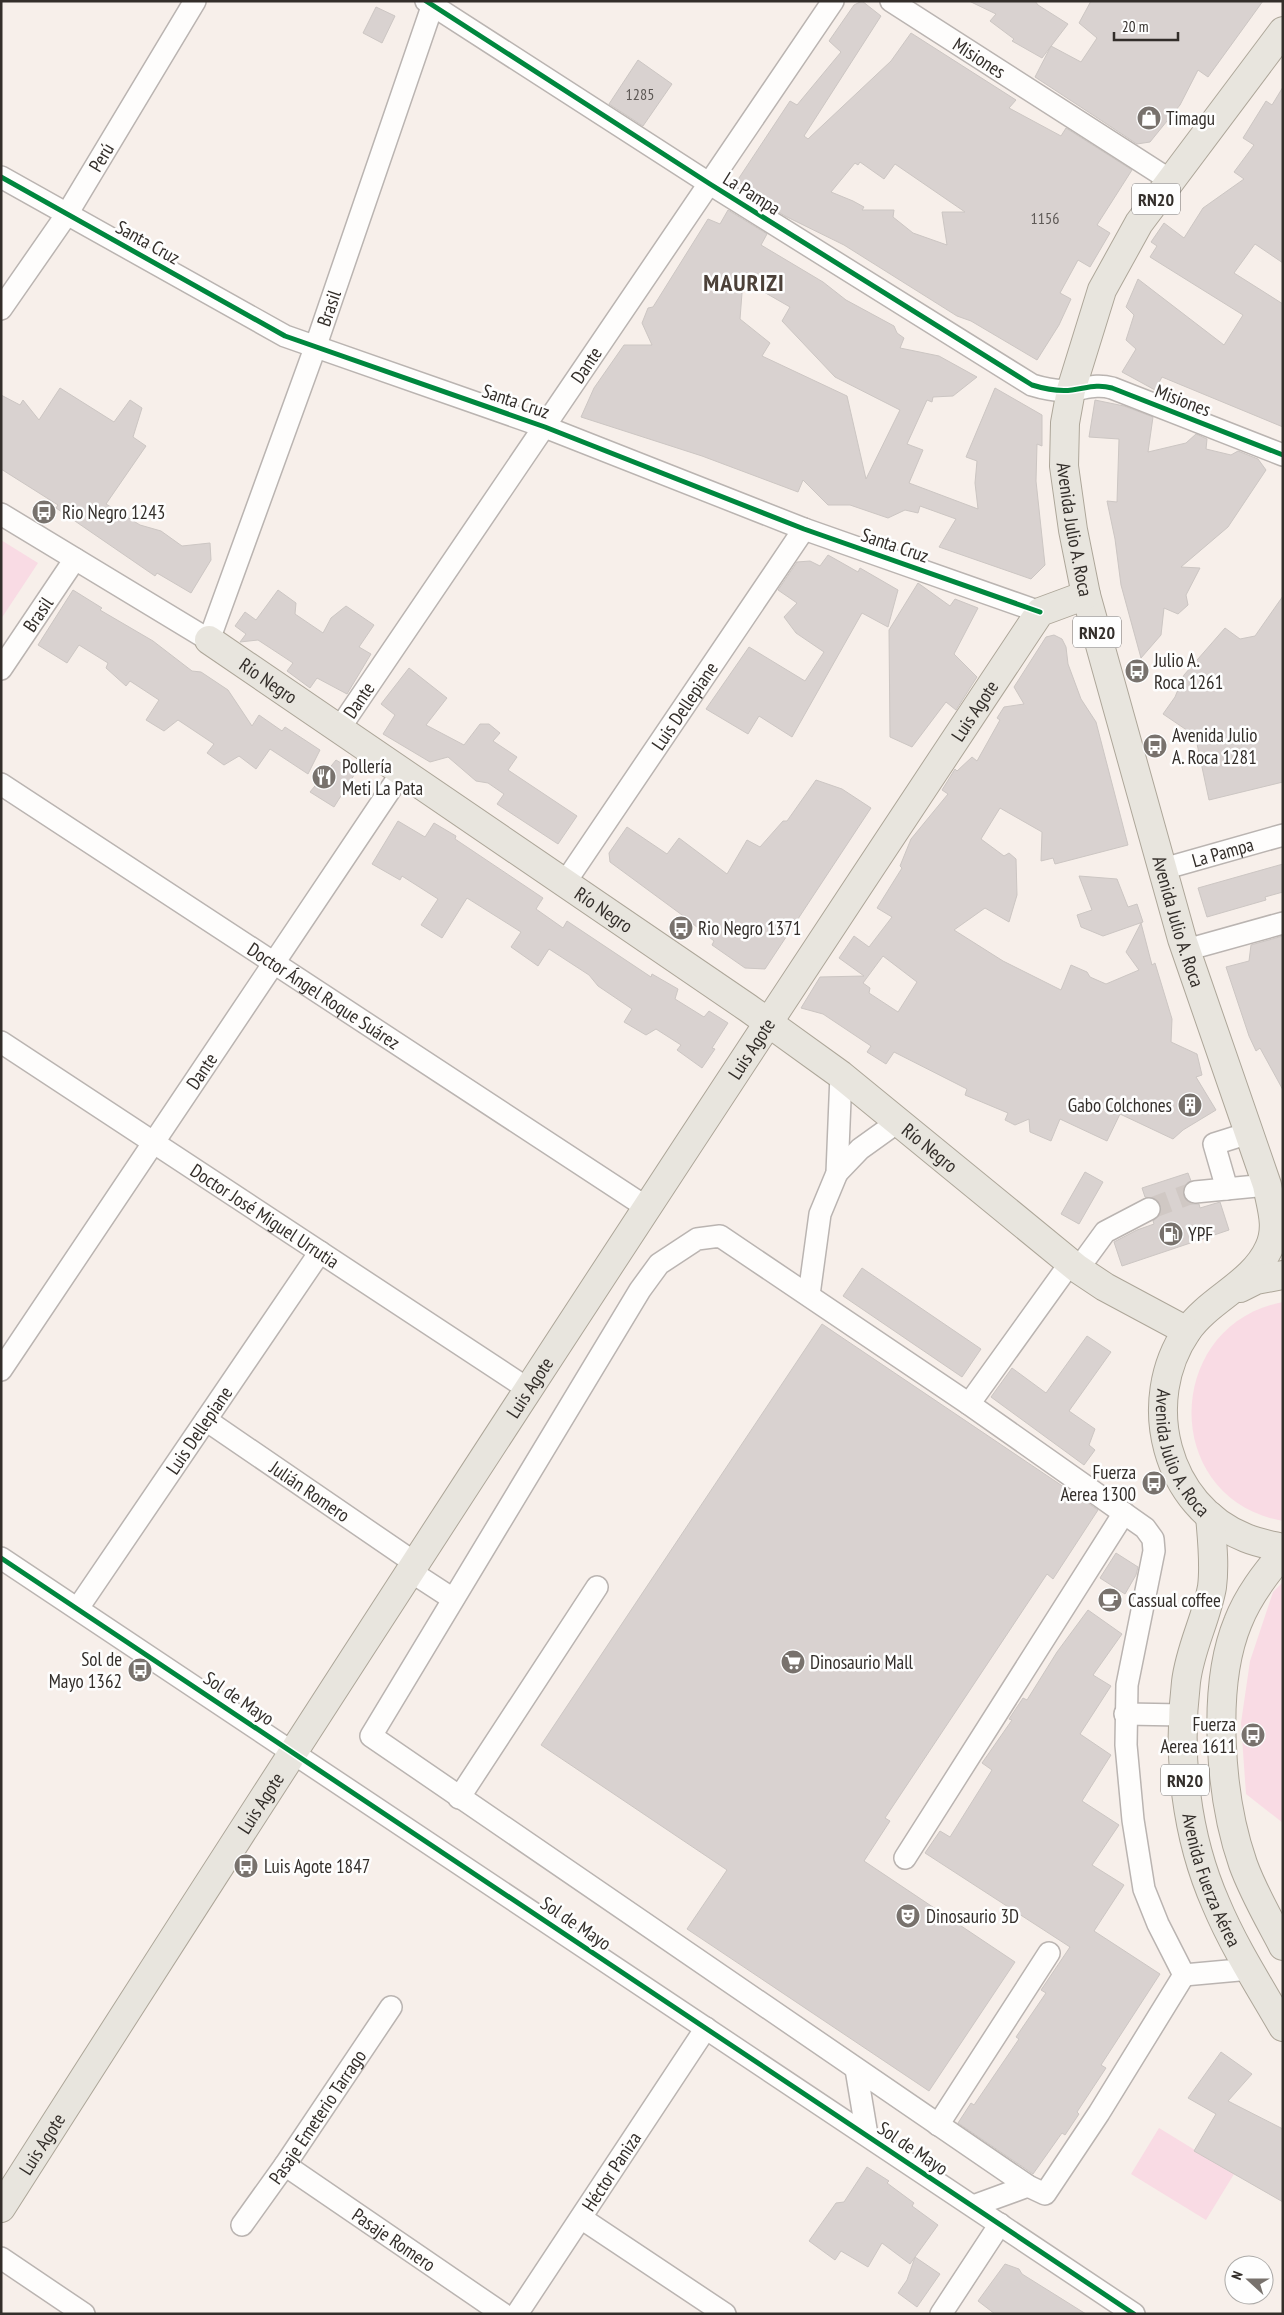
<svg xmlns="http://www.w3.org/2000/svg" width="1284" height="2315" viewBox="0 0 1284 2315" font-family="'PT Sans Narrow',sans-serif">
<style>
.green{fill:#f9dbe4}
.building{fill:#d9d2d0;stroke:#ccc6c3;fill-rule:evenodd}
.lines{fill:none;stroke-linecap:round;stroke-linejoin:round}
.minor-tunnel{stroke:#d0c8c4;stroke-width:21;stroke-dasharray:21 11;stroke-linecap:butt}
.minor-casing{stroke:#bab4b1;stroke-width:24}
.major-casing{stroke:#ada699;stroke-width:30}
.minor{stroke:#fefdfc;stroke-width:21}
.major{stroke:#e8e5de;stroke-width:28}
.cycleway-casing{stroke:#fefefe;stroke-width:8}
.cycleway{stroke:#00873e;stroke-width:5}
.labels{text-anchor:middle;dominant-baseline:central;stroke-width:5;stroke-linejoin:round;paint-order:stroke}
.number-label{font-size:16px;fill:#5c5754}
.shield{fill:#fefefe;stroke:#706c6a;stroke-width:1}
.shield-label{font-size:18px;font-weight:bold;fill:#332e2a}
.street-label{font-size:19px;fill:#332e2a;stroke:#fefefe}
.poi-label{font-size:19px;fill:#332e2a;stroke:#fefefe;text-anchor:start}
.district-label{font-size:24px;font-weight:bold;letter-spacing:1px;fill:#4c4139;stroke:#fefefe}
</style>
<rect width="100%" height="100%" fill="#f7efea"/>
<!-- green -->
<g class="green">
<polygon points="1,540 38,563 1,619"/>
<path d="M1283 1302V1521C1160 1500 1162 1325 1283 1302Z"/>
<polygon points="1283,1582 1283,1823 1246,1794 1241,1723 1250,1661 1273,1592"/>
<polygon points="1159,2128 1234,2174 1206,2220 1131,2174"/>
</g>
<!-- building -->
<g class="building">
<path d="M862 1 881 16 804 136 808 139 891 61 911 33 1016 100 1009 108 1061 136 1066 128 1132 170 1097 225 1110 233 1090 267 1078 260 1060 293 1071 299 1059 325 1037 360 971 321 957 316 844 245 785 216 742 189 744 185 737 181 790 101 797 105 841 52 829 41 854 5ZM860 162 884 179 895 164 965 212H942L947 245 913 233 893 217 894 210H862L864 207 853 201 831 192 855 163 858 165Z"/>
<polygon points="969,1 1035,1 1038,5 1068,24 1042,58 1012,41 1014,39 990,21 996,14"/>
<polygon points="1091,1 1263,1 1208,77 1198,70 1180,105 1150,142 1137,144 1035,77 1051,46 1081,62 1097,38 1079,23"/>
<polygon points="376,7 395,16 382,43 363,33"/>
<polygon points="638,60 672,84 643,126 609,104"/>
<polygon points="1283,87 1283,263 1255,244 1234,273 1283,304 1283,427 1162,377 1155,390 1122,372 1136,349 1126,340 1134,315 1126,307 1138,279 1224,345 1243,315 1150,257 1157,246 1151,242 1164,223 1184,238 1203,208 1244,179 1234,172 1254,145 1243,138 1266,101 1272,105"/>
<path d="M728 210 767 234 761 245 823 282 846 300 894 326 897 333 904 338 900 348 939 356 977 377 953 396 933 397 932 402 927 400 907 444 923 450 909 483 978 509 975 483 977 461 966 457 995 388 1042 415V446L1037 444 1036 481 1045 565 1031 579 939 547 956 519 920 506 918 513 905 510 888 518 850 505H828L803 480 798 492 702 456 581 417 594 388 624 345H652L642 323 648 308 653 307 708 219 720 224ZM743 280 790 307 782 321 835 377 900 410 866 479 847 396 762 356 770 343 740 319Z"/>
<polygon points="60,388 114,422 130,400 142,408 133,437 146,446 106,504 140,525 161,531 182,546 210,543 211,560 191,593 157,573 155,576 56,508 58,505 1,469 1,395 20,405 23,400 39,420"/>
<polygon points="1095,400 1124,406 1153,417 1148,452 1186,443 1196,434 1207,439 1206,449 1231,455 1238,451 1258,459 1266,470 1228,527 1181,567 1200,568 1186,595 1188,605 1178,614 1164,608 1161,635 1141,658 1121,585 1115,539 1107,501 1117,502 1119,439 1089,437"/>
<polygon points="828,555 858,572 860,568 898,590 888,627 862,613 792,737 759,716 748,734 706,709 749,647 805,681 824,652 796,633 784,617 797,603 778,590 797,562 810,561 820,566"/>
<polygon points="918,583 950,606 955,599 978,608 954,654 977,677 956,710 946,702 912,747 890,737 889,630"/>
<polygon points="73,590 102,608 100,610 153,641 192,671 201,672 228,690 252,726 259,715 282,731 285,727 320,750 308,774 270,749 256,769 239,756 224,765 207,753 214,744 178,720 164,731 146,720 159,700 130,681 126,686 106,668 108,663 79,645 67,663 38,645"/>
<polygon points="278,590 296,603 295,614 323,633 331,618 346,606 374,625 359,647 371,654 347,694 317,678 310,688 287,671 293,663 258,640 240,642 246,634 235,626 245,612 256,620"/>
<polygon points="1283,596 1283,782 1209,800 1196,739 1194,735 1163,714 1175,697 1184,675 1225,628 1240,639 1255,636"/>
<path d="M1054 635 1062 639 1066 647 1068 664 1081 699 1096 722 1128 845 1055 864 1053 858 1041 861 1042 832 1000 808 981 839 1004 856 1009 853 1016 859 1017 895 1009 922 985 908 954 930 1003 961 1061 990 1071 965 1087 972 1090 977 1106 984 1139 970 1126 952 1141 923 1152 965 1155 963 1172 1019 1171 1042 1197 1054 1202 1075 1196 1077 1216 1110 1183 1130 1173 1139 1120 1114 1107 1141 1060 1119 1051 1141 1030 1132 1029 1119 1015 1125 1005 1120 1008 1113 965 1095 967 1089 894 1052 886 1064 867 1052 871 1046 823 1014 801 1008 820 977 864 976 839 958 854 936 869 947 892 917 877 908 902 868 900 866 911 839 948 794 942 790 955 769 957 771 972 757 977 761 1000 720 997 718 1004 707 1024 704 1014 687 1046 637ZM883 956 917 982 898 1012 869 993 870 988 863 983Z"/>
<polygon points="409,668 447,698 426,725 464,745 480,724 489,724 500,733 493,741 517,757 508,770 577,816 558,844 497,804 504,794 488,783 476,781 448,757 430,762 383,734 395,715 381,704"/>
<polygon points="336,760 356,772 334,807 310,792"/>
<polygon points="816,780 842,789 871,808 765,969 745,968 712,945 714,941 682,915 610,862 609,853 627,827 667,854 679,838 727,874 747,840 760,847 783,821 787,821"/>
<polygon points="398,821 425,837 434,823 456,836 455,839 543,898 536,909 563,928 567,921 651,977 652,974 678,989 675,999 704,1017 709,1011 728,1023 712,1048 715,1049 702,1068 677,1050 681,1045 656,1029 646,1035 624,1022 632,1009 598,986 589,975 549,949 538,966 511,947 521,932 467,898 442,938 421,925 438,899 402,876 400,880 372,864"/>
<polygon points="1283,864 1283,892 1265,897 1266,900 1207,917 1198,888"/>
<polygon points="1079,876 1117,879 1128,907 1137,904 1143,922 1103,936 1081,927 1077,915 1092,910"/>
<polygon points="1283,936 1283,1090 1260,1048 1256,1051 1249,1036 1226,967 1249,961 1251,945"/>
<polygon points="1085,1172 1103,1182 1079,1224 1061,1214"/>
<polygon points="1188,1173 1191,1181 1183,1187 1185,1199 1190,1204 1199,1204 1200,1208 1220,1202 1229,1230 1122,1266 1114,1242 1137,1230 1154,1224 1153,1221 1159,1216 1161,1210 1160,1204 1156,1199 1145,1197 1142,1188"/>
<polygon points="862,1268 981,1349 962,1377 843,1296"/>
<polygon points="822,1324 1098,1510 1053,1579 1047,1574 885,1818 890,1821 864,1861 1015,1962 929,2091 687,1929 727,1870 541,1745"/>
<polygon points="1087,1336 1111,1352 1069,1411 1095,1429 1089,1445 1095,1450 1084,1465 991,1397 1012,1368 1046,1393"/>
<polygon points="1116,1553 1138,1567 1136,1575 1125,1594 1100,1578"/>
<polygon points="1088,1610 1122,1634 1093,1675 1111,1686 1080,1734 1111,1755 1082,1801 1119,1825 1092,1865 1124,1885 1094,1931 1160,1974 1101,2065 1106,2068 1077,2112 1079,2114 1065,2135 1062,2133 1033,2174 958,2123 971,2103 974,2105 1019,2039 1016,2037 1046,1993 1041,1990 1070,1947 925,1853 940,1831 950,1837 992,1770 982,1763 1012,1720 1009,1719 1023,1698 1027,1700 1057,1652"/>
<polygon points="1221,2052 1252,2074 1228,2101 1283,2129 1283,2202 1194,2151 1216,2114 1188,2098"/>
<polygon points="867,2167 889,2181 887,2183 914,2203 912,2206 938,2225 910,2264 882,2243 868,2267 841,2251 835,2260 809,2241 836,2203 844,2202"/>
<polygon points="915,2257 940,2274 917,2307 898,2293 907,2280"/>
<polygon points="1005,2264 1019,2269 1022,2274 1086,2314 995,2314 978,2301"/>
</g>
<g class="lines">
<!-- minor-tunnel -->
<polyline class="minor-tunnel" points="1149,1209 1195,1192"/>
<defs>
<g id="minor">
<path d="M426 1 710 184 1032 385C1045 389 1058 392 1072 390 1087 388 1097 384 1112 388L1283 455"/>
<path id="s1" d="M891 1 1170 180"/>
<polyline points="1,177 285,336 545,427 804,529 1040,612"/>
<path id="s2" d="M1 309 67 214 195 1"/>
<path id="s3" d="M1 514 209 640 315 348 434 1"/>
<path id="s4" d="M1 669 75 559"/>
<path id="s5" d="M339 729 833 1"/>
<path id="s6" d="M1 784 646 1207"/>
<path id="s7" d="M1163 869 1283 835"/>
<path id="s8" d="M564 884 804 529"/>
<polyline points="1186,950 1283,923"/>
<path id="s9" d="M1 1042 528 1389"/>
<polyline points="837,1173 860,1149 899,1121"/>
<polyline points="1227,1189 1214,1144 1249,1133"/>
<polyline points="1195,1192 1267,1185"/>
<polygon points="720,1236 969,1404 1145,1528 1153,1539 1154,1551 1127,1685 1126,1745 1133,1820 1144,1889 1158,1924 1184,1975 1099,2113 1045,2194 1028,2186 371,1736 640,1290 659,1264 697,1239"/>
<polyline points="1078,1269 1105,1232 1149,1209"/>
<polyline points="809,1295 820,1214 837,1173 841,1075"/>
<path id="s10" d="M1 1370 402 772"/>
<polyline points="969,1404 1071,1262"/>
<path id="s11" d="M206 1420 415 1563"/>
<polyline points="1,1558 1134,2314"/>
<polyline points="410,1571 453,1599"/>
<path id="s12" d="M78 1608 320 1252"/>
<polyline points="1125,1714 1183,1715"/>
<polyline points="459,1798 597,1587"/>
<polyline points="905,1858 1124,1513"/>
<polyline points="1184,1975 1250,1969"/>
<polyline points="856,2069 867,2135"/>
<polyline points="938,2125 1049,1953"/>
<path id="s13" d="M285 2165 503 2314"/>
<polyline points="973,2206 1028,2186"/>
<polyline points="581,2218 725,2314"/>
<path id="s14" d="M242 2225 285 2165 391 2007"/>
<polyline points="1,2258 84,2314"/>
<path id="s15" d="M517 2314 706 2028"/>
<polyline points="941,2314 1000,2224"/>
</g>
<g id="major">
<path id="s16" d="M1283 31 1139 223 1102 290 1071 390 1065 423 1064 466 1073 530 1086 595 1182 939 1267 1185C1271 1207 1279 1227 1269 1248 1253 1284 1209 1299 1187 1331 1139 1401 1165 1506 1246 1538 1258 1543 1270 1545 1283 1548"/>
<path id="s17" d="M209 640 748 1008 841 1075 1078 1269 1105 1287 1187 1331"/>
<polyline points="1240,1288 1256,1280 1283,1275"/>
<path id="s18" d="M1210 1516C1212 1540 1215 1564 1212 1587 1206 1620 1190 1648 1186 1682 1177 1756 1186 1836 1216 1904 1234 1947 1260 1987 1283 2027"/>
<path d="M1283 1553C1265 1574 1248 1596 1238 1622 1211 1687 1220 1798 1243 1864 1253 1892 1269 1919 1283 1946"/>
<path id="s19" d="M1 2208C342 1673 688 1141 1040 612L1086 595"/>
</g>
</defs>
<!-- minor casing -->
<use href="#minor" class="minor-casing"/>
<!-- major casing -->
<use href="#major" class="major-casing"/>
<!-- minor -->
<use href="#minor" class="minor"/>
<!-- major -->
<use href="#major" class="major"/>
<defs>
<g id="cycleway">
<path d="M426 1 710 184 1032 385C1045 389 1058 392 1072 390 1087 388 1097 384 1112 388L1283 455"/>
<polyline points="1,177 285,336 545,427 804,529 1040,612"/>
<polyline points="1,1558 1134,2314"/>
</g>
</defs>
<!-- cycleway casing -->
<use href="#cycleway" class="cycleway-casing"/>
<!-- cycleway -->
<use href="#cycleway" class="cycleway"/>
</g>
<!-- icons -->
<defs>
<symbol id="shop-disc" viewBox="-11 -11 22 22"><circle r="9.5" fill="#78726d" stroke="#fefefe"/><path d="M-5-2.5h2.3a2.7 3.5 0 0 1 5.4 0H5L5.5 6h-11ZM-1.5-2.5h3a1.5 2.3 0 0 0-3 0Z" fill="#fff"/></symbol>
<symbol id="bus-disc" viewBox="-11 -11 22 22"><circle r="9.5" fill="#78726d" stroke="#fefefe"/><path d="M-5-6H5V4H4V6H2V4H-2V6H-4V4H-5ZM-3.5-4V0h7V-4ZM-3.5 1.2v1.5H-2V1.2ZM2 1.2v1.5H3.5V1.2Z" fill="#fff"/></symbol>
<symbol id="restaurant-disc" viewBox="-11 -11 22 22"><circle r="9.5" fill="#78726d" stroke="#fefefe"/><path d="M-5-6h1v4h1v-4h1v4h1v-4h1v5L-1.5 .5V6h-2V.5L-5-1ZM5-6V6H3V1.5H1.5Q1.5-4 5-6Z" fill="#fff"/></symbol>
<symbol id="building-disc" viewBox="-11 -11 22 22"><circle r="9.5" fill="#78726d" stroke="#fefefe"/><path d="M-4-6H4V6H1V3H-1V6H-4ZM-2.5-4.3h1.7v1.8h-1.7ZM.8-4.3h1.7v1.8H.8ZM-2.5-1h1.7V.8h-1.7ZM.8-1h1.7V.8H.8Z" fill="#fff"/></symbol>
<symbol id="fuel-disc" viewBox="-11 -11 22 22"><circle r="9.5" fill="#78726d" stroke="#fefefe"/><path d="M-5.5-6h7V0h2V4h1.3V-2.5L3-4.5l.8-.8L6-3V5H2.5V1h-1V6h-7ZM-4.2-4.7v3.2H.2V-4.7Z" fill="#fff"/></symbol>
<symbol id="cafe-disc" viewBox="-11 -11 22 22"><circle r="9.5" fill="#78726d" stroke="#fefefe"/><path d="M-5.5-4.5H6V0H3Q3 3.5 0 3.5H-2.5Q-5.5 3.5-5.5 0ZM3-3.2v2h1.7v-2ZM-6 4.5H4V6H-6Z" fill="#fff"/></symbol>
<symbol id="supermarket-disc" viewBox="-11 -11 22 22"><circle r="9.5" fill="#78726d" stroke="#fefefe"/><path d="M-6-5.5h2.5l.6 2H6L4.5 2H-2.5L-4.4-4H-6ZM-1.5 3.2a1.3 1.3 0 1 0 .1 0ZM3 3.2a1.3 1.3 0 1 0 .1 0Z" fill="#fff"/></symbol>
<symbol id="theatre-disc" viewBox="-11 -11 22 22"><circle r="9.5" fill="#78726d" stroke="#fefefe"/><path d="M-5-5.5Q0-4 5-5.5V0Q5 5 0 6Q-5 5-5 0ZM-3.3-2.5H-1v1.5H-3.3ZM1-2.5H3.3v1.5H1ZM-2.8 1Q0 5.5 2.8 1Z" fill="#fff"/></symbol>
</defs>
<g fill-rule="evenodd">
<use href="#shop-disc" x="1135" y="104" width="28" height="28"/>
<use href="#bus-disc" x="30" y="498" width="28" height="28"/>
<use href="#bus-disc" x="1123" y="657" width="28" height="28"/>
<use href="#bus-disc" x="1141" y="732" width="28" height="28"/>
<use href="#restaurant-disc" x="310" y="763" width="28" height="28"/>
<use href="#bus-disc" x="667" y="914" width="28" height="28"/>
<use href="#building-disc" x="1176" y="1091" width="28" height="28"/>
<use href="#fuel-disc" x="1157" y="1220" width="28" height="28"/>
<use href="#bus-disc" x="1140" y="1469" width="28" height="28"/>
<use href="#cafe-disc" x="1096" y="1586" width="28" height="28"/>
<use href="#supermarket-disc" x="779" y="1648" width="28" height="28"/>
<use href="#bus-disc" x="126" y="1656" width="28" height="28"/>
<use href="#bus-disc" x="1239" y="1721" width="28" height="28"/>
<use href="#bus-disc" x="232" y="1852" width="28" height="28"/>
<use href="#theatre-disc" x="894" y="1902" width="28" height="28"/>
</g>
<g class="labels">
<!-- number labels -->
<g class="number-label">
<text x="640" y="94">1285</text>
<text x="1045" y="218">1156</text>
</g>
<!-- shield labels -->
<g class="shield">
<rect x="1132" y="183.5" width="48" height="31" rx="4"/>
<rect x="1073" y="616.5" width="48" height="31" rx="4"/>
<rect x="1161" y="1764.5" width="48" height="31" rx="4"/>
</g>
<g class="shield-label">
<text x="1156" y="199">RN20</text>
<text x="1097" y="632">RN20</text>
<text x="1185" y="1780">RN20</text>
</g>
<!-- street labels -->
<g class="street-label">
<text stroke="none"><textPath href="#s1" startOffset="105">Misiones</textPath></text>
<text stroke="none"><textPath href="#s2" startOffset="182">Perú</textPath></text>
<text transform="translate(752 193) rotate(32)">La Pampa</text>
<text transform="translate(148 242) rotate(29)">Santa Cruz</text>
<text stroke="none"><textPath href="#s3" startOffset="596">Brasil</textPath></text>
<text stroke="none"><textPath href="#s5" startOffset="440">Dante</textPath></text>
<text transform="translate(1183 400) rotate(21)">Misiones</text>
<text transform="translate(516 401) rotate(19)">Santa Cruz</text>
<text stroke="none"><textPath href="#s16" startOffset="562">Avenida Julio A. Roca</textPath></text>
<text transform="translate(895 545) rotate(19)">Santa Cruz</text>
<text stroke="none"><textPath href="#s4" startOffset="66">Brasil</textPath></text>
<text stroke="none"><textPath href="#s17" startOffset="72">Río Negro</textPath></text>
<text stroke="none"><textPath href="#s5" startOffset="35">Dante</textPath></text>
<text stroke="none"><textPath href="#s8" startOffset="215">Luis Dellepiane</textPath></text>
<text stroke="none"><textPath href="#s19" startOffset="1786">Luis Agote</textPath></text>
<text stroke="none"><textPath href="#s7" startOffset="62">La Pampa</textPath></text>
<text stroke="none"><textPath href="#s17" startOffset="478">Río Negro</textPath></text>
<text stroke="none"><textPath href="#s16" startOffset="968">Avenida Julio A. Roca</textPath></text>
<text stroke="none"><textPath href="#s6" startOffset="386">Doctor Ángel Roque Suárez</textPath></text>
<text stroke="none"><textPath href="#s19" startOffset="1381">Luis Agote</textPath></text>
<text stroke="none"><textPath href="#s10" startOffset="360">Dante</textPath></text>
<text stroke="none"><textPath href="#s17" startOffset="882">Río Negro</textPath></text>
<text stroke="none"><textPath href="#s9" startOffset="316">Doctor José Miguel Urrutia</textPath></text>
<text stroke="none"><textPath href="#s19" startOffset="976">Luis Agote</textPath></text>
<text stroke="none"><textPath href="#s12" startOffset="215">Luis Dellepiane</textPath></text>
<text stroke="none"><textPath href="#s16" startOffset="1559">Avenida Julio A. Roca</textPath></text>
<text stroke="none"><textPath href="#s11" startOffset="126">Julián Romero</textPath></text>
<text transform="translate(239 1698) rotate(34)">Sol de Mayo</text>
<text stroke="none"><textPath href="#s19" startOffset="481">Luis Agote</textPath></text>
<text stroke="none"><textPath href="#s18" startOffset="372">Avenida Fuerza Aérea</textPath></text>
<text transform="translate(576 1923) rotate(34)">Sol de Mayo</text>
<text stroke="none"><textPath href="#s14" startOffset="132">Pasaje Emeterio Tarrago</textPath></text>
<text stroke="none"><textPath href="#s19" startOffset="76">Luis Agote</textPath></text>
<text transform="translate(913 2148) rotate(34)">Sol de Mayo</text>
<text stroke="none"><textPath href="#s15" startOffset="171">Héctor Paniza</textPath></text>
<text stroke="none"><textPath href="#s13" startOffset="132">Pasaje Romero</textPath></text>
</g>
<!-- poi labels -->
<g class="poi-label">
<text x="1166" y="118">Timagu</text>
<text x="62" y="512">Rio Negro 1243</text>
<text x="1154" y="660">Julio A.<tspan x="1154" dy="22">Roca 1261</tspan></text>
<text x="1172" y="735">Avenida Julio<tspan x="1172" dy="22">A. Roca 1281</tspan></text>
<text x="342" y="766">Pollería<tspan x="342" dy="22">Meti La Pata</tspan></text>
<text x="698" y="928">Rio Negro 1371</text>
<text x="1172" y="1105" text-anchor="end">Gabo Colchones</text>
<text x="1188" y="1234">YPF</text>
<text x="1136" y="1472" text-anchor="end">Fuerza<tspan x="1136" dy="22">Aerea 1300</tspan></text>
<text x="1128" y="1600">Cassual coffee</text>
<text x="122" y="1659" text-anchor="end">Sol de<tspan x="122" dy="22">Mayo 1362</tspan></text>
<text x="810" y="1662">Dinosaurio Mall</text>
<text x="1236" y="1724" text-anchor="end">Fuerza<tspan x="1236" dy="22">Aerea 1611</tspan></text>
<text x="264" y="1866">Luis Agote 1847</text>
<text x="926" y="1916">Dinosaurio 3D</text>
</g>
<!-- district labels -->
<g class="district-label">
<text x="744" y="282">MAURIZI</text>
</g>
</g>
<!-- border -->
<rect width="1284" height="2315" fill="none" stroke="#332e2a" stroke-width="5"/>
<!-- north arrow -->
<g transform="translate(1249 2280) rotate(291)"><circle r="24" fill="#fefefe" stroke="#adaba9"/>
<path d="M0-4L9 19L0 12L-9 19Z" fill="#78726d"/>
<text y="-8" font-size="14" font-weight="bold" text-anchor="middle" fill="#332e2a">N</text>
</g>
<!-- scale -->
<path d="M1114 32v8h64v-8" fill="none" stroke="#332e2a" stroke-width="2.5"/>
<text x="1122" y="32" font-size="15" fill="#332e2a" stroke="#fefefe" stroke-width="4" paint-order="stroke">20 m</text>
</svg>
